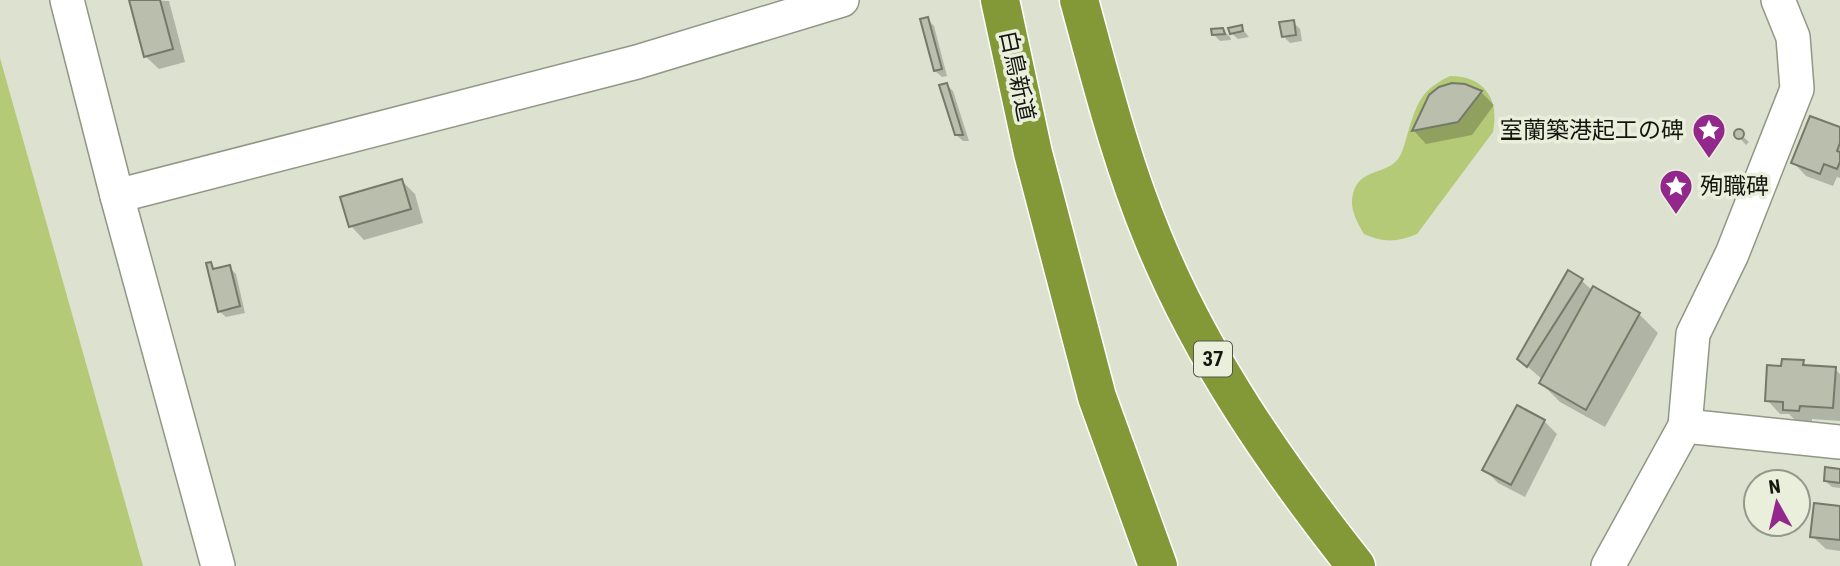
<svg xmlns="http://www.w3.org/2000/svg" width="1840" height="566" viewBox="0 0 1840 566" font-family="'Roboto Condensed','Noto Sans JP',sans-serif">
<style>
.green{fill:#b4ca77}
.shadow{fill:#0003}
.building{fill:#b9bfac;stroke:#747968;stroke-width:2}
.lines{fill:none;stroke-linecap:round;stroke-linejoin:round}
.minor-casing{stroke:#929785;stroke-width:36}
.highway-casing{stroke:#fff;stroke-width:41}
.minor{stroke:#fff;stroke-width:33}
.highway{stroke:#839938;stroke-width:38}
.labels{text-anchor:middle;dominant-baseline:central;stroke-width:7;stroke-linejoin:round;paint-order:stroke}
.shield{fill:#eaefdc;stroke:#54564c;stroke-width:2}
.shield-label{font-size:21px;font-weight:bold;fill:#14150f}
.street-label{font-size:23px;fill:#14150f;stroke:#eaefdc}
.poi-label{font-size:23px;fill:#14150f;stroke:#eaefdc;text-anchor:end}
</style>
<rect width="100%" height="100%" fill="#dce2cf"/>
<!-- green -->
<g class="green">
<polygon points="0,58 143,566 0,566"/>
<path d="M1450 76C1484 76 1500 99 1493 132L1417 234C1398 242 1383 243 1364 234 1357 222 1349 208 1353 194 1359 168 1386 175 1398 159 1402 154 1404 146 1406 139 1416 107 1418 91 1450 76Z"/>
</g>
<!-- shadow -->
<g class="shadow">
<polygon points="131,0 169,1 185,62 159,69 145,56"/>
<polygon points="927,19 934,26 947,76 942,77 935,71"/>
<polygon points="1293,22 1300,29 1302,41 1290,43 1283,36"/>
<polygon points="1241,27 1249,37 1238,39 1231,33"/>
<polygon points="1223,30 1230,37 1231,40 1220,41 1214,35"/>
<polygon points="946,84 953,91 969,141 963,141 956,135"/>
<polygon points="1481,92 1494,105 1472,135 1426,144 1414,131 1430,96"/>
<polygon points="1840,129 1840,178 1837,177 1833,186 1806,176 1793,162"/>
<polygon points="1738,132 1749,142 1746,145 1736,134"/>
<polygon points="402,181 415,194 423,223 364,240 351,226"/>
<polygon points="210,264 216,270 229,267 236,274 245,313 226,317 219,311"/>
<polygon points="1581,280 1593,291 1639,314 1658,333 1605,427 1560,402 1541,383 1543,380 1519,359"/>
<polygon points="1803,362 1809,367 1835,369 1840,374 1840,421 1812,419 1812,424 1798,423 1789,414 1780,414 1767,400 1783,368"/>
<polygon points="1544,421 1557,434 1525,497 1498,483 1485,470"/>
<polygon points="1840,470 1840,488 1832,487 1825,481"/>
<polygon points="1840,508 1840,551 1826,549 1812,536"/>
</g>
<!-- building -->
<g class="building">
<polygon points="129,0 160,0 173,49 144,57"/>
<polygon points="928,17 942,69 934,71 920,19"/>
<polygon points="1294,20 1296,35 1282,37 1279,22"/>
<polygon points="1242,25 1243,31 1230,34 1228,28"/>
<polygon points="1223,28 1225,34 1212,35 1211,29"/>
<polygon points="947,83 963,135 955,135 939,85"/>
<polygon points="1452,83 1465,84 1482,91 1458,122 1412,131 1429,95 1439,87"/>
<polygon points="1810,116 1840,127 1840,143 1837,151 1840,152 1840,162 1837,169 1824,164 1820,174 1791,163"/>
<circle cx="1739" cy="134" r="5"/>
<polygon points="402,179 411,209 349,227 340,197"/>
<polygon points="211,262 213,269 230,265 240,306 218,312 206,263"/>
<polygon points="1568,270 1583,279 1527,367 1517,359"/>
<polygon points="1593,286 1640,313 1586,410 1539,383"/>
<polygon points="1782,359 1804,360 1803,365 1836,367 1833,408 1800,406 1799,411 1783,410 1783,402 1765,401 1767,365 1781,366"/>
<polygon points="1517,405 1545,420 1511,485 1482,470"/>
<polygon points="1825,467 1840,469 1840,483 1824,481"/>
<polygon points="1814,503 1840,506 1840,540 1810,537"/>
</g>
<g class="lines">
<defs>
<g id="minor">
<polyline points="67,0 117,196 218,566"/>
<polyline points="117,196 637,62 842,0"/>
<polyline points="1685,426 1693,334 1732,254 1797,89 1793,37 1778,0"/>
<polyline points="1608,566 1685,426 1840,442"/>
</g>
<g id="highway">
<polyline points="1000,0 1033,153 1097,397 1158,566"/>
<path d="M1079 0C1101 80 1121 161 1153 238 1202 358 1276 465 1356 566"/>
</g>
</defs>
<!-- minor casing -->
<use href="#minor" class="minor-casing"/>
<!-- highway casing -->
<use href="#highway" class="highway-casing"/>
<!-- minor -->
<use href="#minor" class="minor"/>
<!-- highway -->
<use href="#highway" class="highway"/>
</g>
<!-- icons -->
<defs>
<symbol id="sight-pin" viewBox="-11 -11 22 30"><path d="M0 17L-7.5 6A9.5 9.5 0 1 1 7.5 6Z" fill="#92288b" stroke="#eaefdc"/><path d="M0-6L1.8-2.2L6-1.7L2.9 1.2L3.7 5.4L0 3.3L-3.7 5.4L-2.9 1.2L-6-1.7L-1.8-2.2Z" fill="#fff"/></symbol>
</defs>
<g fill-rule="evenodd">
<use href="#sight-pin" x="1690" y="111" width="38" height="52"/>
<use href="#sight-pin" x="1657" y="167" width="38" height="52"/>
</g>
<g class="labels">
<!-- shield labels -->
<rect class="shield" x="1194" y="341.5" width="38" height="35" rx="5"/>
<g class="shield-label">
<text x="1213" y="359">37</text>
</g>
<!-- street labels -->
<g class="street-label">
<text transform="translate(1017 76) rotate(78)">白鳥新道</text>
</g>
<!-- poi labels -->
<g class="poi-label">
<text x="1684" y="130">室蘭築港起工の碑</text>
<text x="1700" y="186" text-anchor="start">殉職碑</text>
</g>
</g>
<!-- north arrow -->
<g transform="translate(1777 503) rotate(352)"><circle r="33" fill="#eaefdc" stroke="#94988a" stroke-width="2"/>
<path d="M0-5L12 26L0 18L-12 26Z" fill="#92288b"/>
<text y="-10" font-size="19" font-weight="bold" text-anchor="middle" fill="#14150f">N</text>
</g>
</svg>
